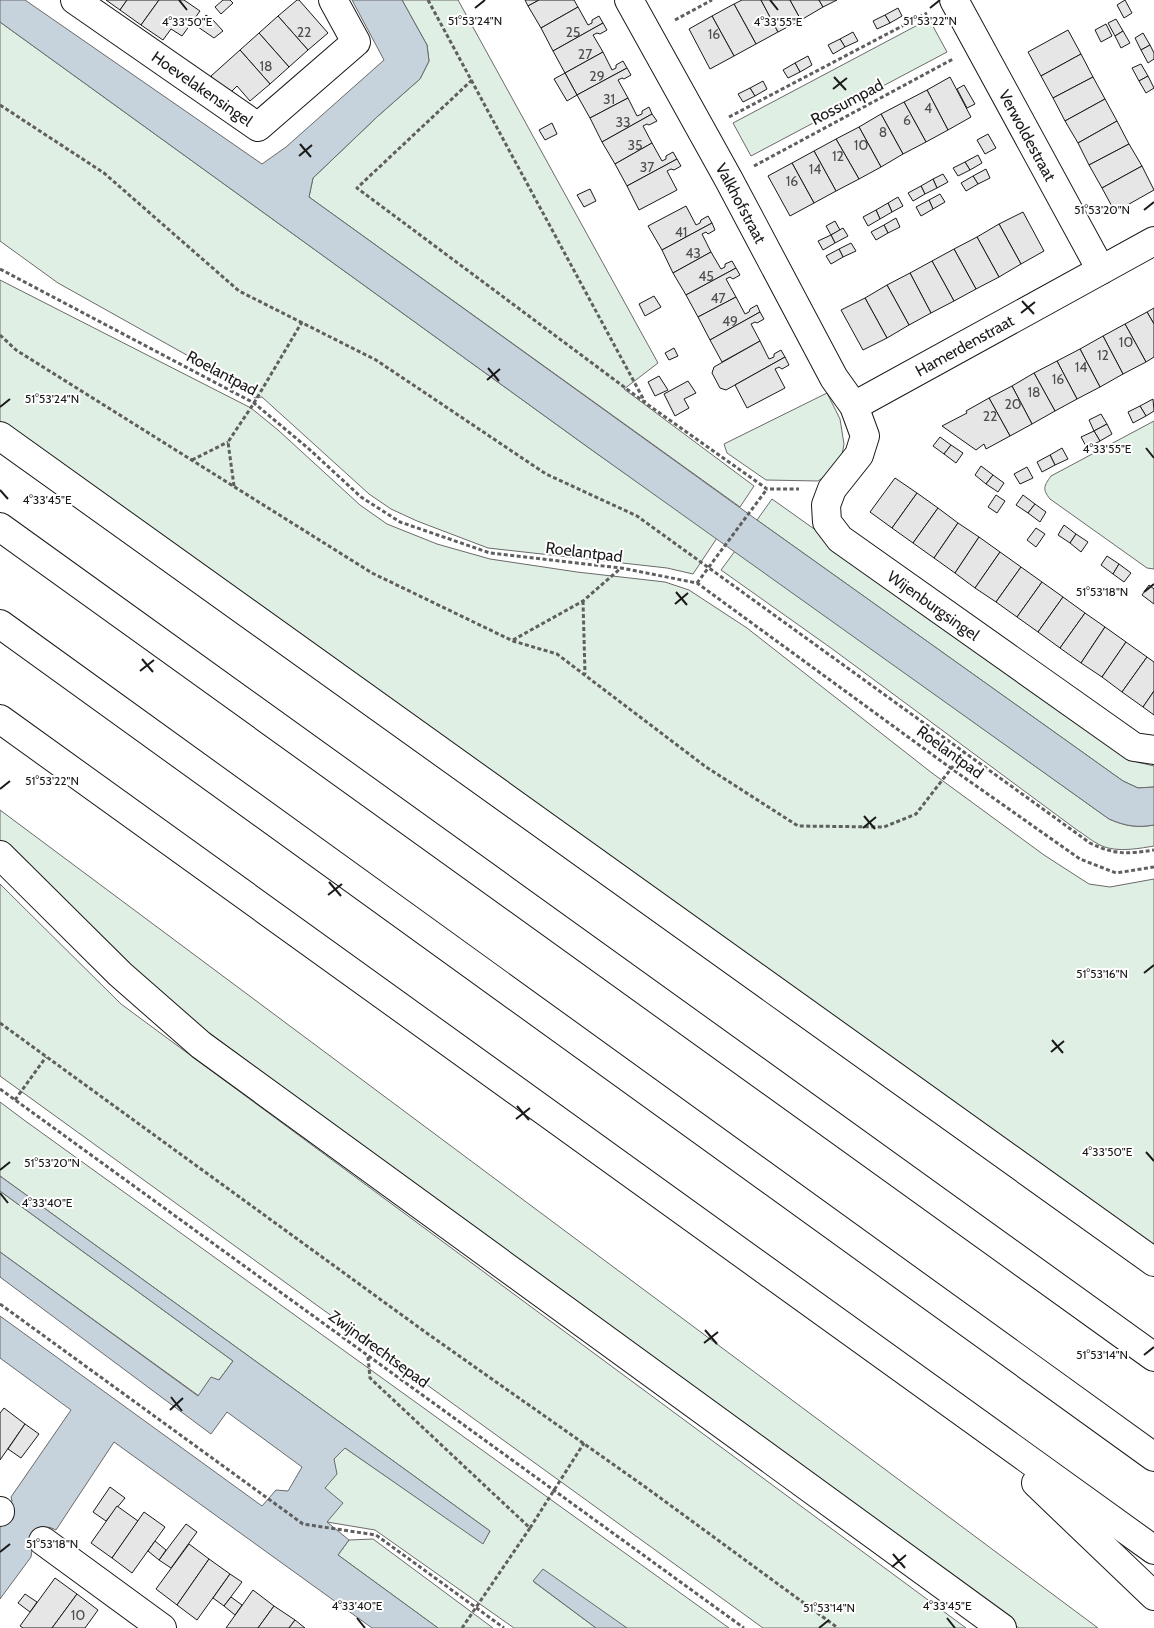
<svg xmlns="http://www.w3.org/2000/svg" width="1154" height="1628" viewBox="0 0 1154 1628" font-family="Cabin,sans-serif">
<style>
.green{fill:#e0efe3;stroke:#6a6a6a}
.water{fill:#c6d2dc;stroke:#6a6a6a}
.building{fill:#e6e6e6;stroke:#1a1a1a}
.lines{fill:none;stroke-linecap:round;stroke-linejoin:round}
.minor-casing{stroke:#1a1a1a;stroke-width:30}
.highway-casing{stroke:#1a1a1a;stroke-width:30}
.path{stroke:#5f5f5f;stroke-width:3;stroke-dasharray:4 2.5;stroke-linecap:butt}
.minor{stroke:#fff;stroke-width:28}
.highway{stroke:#fff;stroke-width:28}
.ticks{fill:none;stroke:#1a1a1a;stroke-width:2}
.labels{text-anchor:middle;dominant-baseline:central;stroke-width:4;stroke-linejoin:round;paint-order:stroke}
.number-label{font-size:14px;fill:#4d4d4d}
.street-label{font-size:16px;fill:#1a1a1a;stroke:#fff}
.ticks-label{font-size:12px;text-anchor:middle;fill:#1a1a1a;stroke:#fff;stroke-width:4;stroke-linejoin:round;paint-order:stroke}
</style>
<rect width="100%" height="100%" fill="#fff"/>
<!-- green -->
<g class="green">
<polygon points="402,0 458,0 658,363 624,389 754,486 740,507 309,197 313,178 378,116 420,79 429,61 427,45"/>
<polygon points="929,19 947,52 751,156 733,123"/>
<polygon points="0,22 589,448 717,538 693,574 667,568 488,548 417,521 391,509 369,494 262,397 255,398 226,377 58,283 0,241"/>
<polygon points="0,280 251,408 278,430 360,505 387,524 437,544 490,559 577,572 665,582 689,590 747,628 932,773 1044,855 1089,884 1110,887 1154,879 1154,1245 57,467 0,428"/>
<polygon points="827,393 840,419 844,444 842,455 830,473 818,481 766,480 727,453 724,444"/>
<path d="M1154 421V569L1147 568 1050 499C1042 489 1044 486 1051 476Z"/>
<polygon points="772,499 817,531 824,540 1137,762 1154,766 1154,787 1138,788 1123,781 757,520"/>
<path d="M735 551 1109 819C1125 826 1137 828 1154 825V846C1136 849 1114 853 1098 844 1090 840 1084 834 1077 830L831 648 721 570Z"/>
<polygon points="0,810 1098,1628 1019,1628 175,1008 0,841"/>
<polygon points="0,884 121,1004 966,1628 763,1628 0,1076"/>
<polygon points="0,1102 24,1120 729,1628 627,1628 534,1582 596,1628 514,1628 375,1530 327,1522 325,1489 334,1459 345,1448 483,1543 490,1531 0,1176"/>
<polygon points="0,1191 233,1361 219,1380 211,1378 199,1396 0,1252"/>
<polygon points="373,1539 493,1628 438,1628 338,1555 349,1540"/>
</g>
<!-- water -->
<g class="water">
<path d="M0 0H25L262 164 286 147 384 60 352 0H402L427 45 429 61 420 79 378 116 313 178 309 197 757 520 1123 781 1138 788 1154 787V825C1137 828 1125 826 1109 819L589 448 0 22Z"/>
<polygon points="0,1176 490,1531 483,1544 345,1448 334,1459 337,1474 325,1488 343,1503 327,1522 349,1540 338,1555 438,1628 372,1628 114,1442 56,1530 49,1527 32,1550 31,1557 0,1599 0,1521 12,1501 11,1497 71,1410 0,1358 0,1316 262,1506 276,1490 288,1491 302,1467 227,1412 211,1434 0,1277 0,1252 198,1396 211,1377 219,1380 233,1361 0,1191"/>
<polygon points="543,1569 627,1628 596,1628 533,1581"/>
</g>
<!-- building -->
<g class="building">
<polygon points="106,0 127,0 120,10"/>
<polygon points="127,0 159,0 141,25 120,10"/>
<polygon points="159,0 184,0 200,11 182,36 171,29 163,40 141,25"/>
<polygon points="223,0 230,0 233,3 221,14 215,7"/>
<polygon points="297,0 299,0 328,33 308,50 278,16"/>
<polygon points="525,0 539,0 528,6"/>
<polygon points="539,0 574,0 578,7 541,28 528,6"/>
<polygon points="742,0 761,0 778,32 756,44 734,4"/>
<polygon points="761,0 790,0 801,20 778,32"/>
<polygon points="790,0 819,0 823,7 801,20"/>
<polygon points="819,0 837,0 823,7"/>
<polygon points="1125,0 1132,13 1124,18 1117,5"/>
<polygon points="734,4 756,44 734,56 712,16"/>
<polygon points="578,7 588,25 592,23 592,20 599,16 603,23 553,51 541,28"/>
<polygon points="898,8 902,16 890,23 885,15"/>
<polygon points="206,15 213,20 223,31 214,38 198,27"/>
<polygon points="885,15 890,23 877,29 873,21"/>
<polygon points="278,16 308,50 289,67 259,33"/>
<polygon points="712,16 734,56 710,69 689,29"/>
<polygon points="1116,19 1123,31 1115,36 1108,23"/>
<polygon points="603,23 607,30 600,34 597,33 593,35 603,52 565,73 553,51"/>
<polygon points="1106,24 1112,36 1101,42 1095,30"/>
<polygon points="1068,30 1081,54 1041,76 1028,52"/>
<polygon points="1123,31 1130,43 1121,48 1115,36"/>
<polygon points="853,32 858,41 845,47 840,39"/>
<polygon points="259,33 289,67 270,84 240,50"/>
<polygon points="1143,33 1150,45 1141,50 1135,38"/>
<polygon points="840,39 845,47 833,54 828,45"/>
<polygon points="1150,45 1154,53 1154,59 1148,63 1141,50"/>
<polygon points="240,50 270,84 250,101 237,86 228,95 211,76"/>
<polygon points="603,52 612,70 616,68 616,65 623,61 627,68 577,95 565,73"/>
<polygon points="1081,54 1093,77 1053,98 1041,76"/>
<polygon points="808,56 812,65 800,72 795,63"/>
<polygon points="795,63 800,72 788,78 783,70"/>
<polygon points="1141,64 1148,76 1139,81 1132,68"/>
<polygon points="627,68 631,75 624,79 622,78 618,80 628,98 590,118 577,95"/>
<polygon points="565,73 577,95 567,101 554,79"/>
<polygon points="1148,76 1154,88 1146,93 1139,81"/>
<polygon points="950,77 971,117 948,130 927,90"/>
<polygon points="1093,77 1105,99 1065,121 1053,98"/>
<polygon points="763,81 767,89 755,96 750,88"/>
<polygon points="964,85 975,104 967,108 957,89"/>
<polygon points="750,88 755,96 743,102 738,94"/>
<polygon points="927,90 948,130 926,142 904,102"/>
<polygon points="628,98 637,116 642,114 642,111 649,107 652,114 602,142 590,118"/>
<polygon points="1105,99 1117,121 1078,143 1065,121"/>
<polygon points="904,102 926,142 903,154 881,114"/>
<polygon points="652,114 657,121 649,125 647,124 643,126 652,143 615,164 602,142"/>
<polygon points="881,114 903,154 881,167 859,127"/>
<polygon points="1117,121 1129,144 1089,165 1078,143"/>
<polygon points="552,123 557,134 545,140 539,130"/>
<polygon points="859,127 881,167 859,179 836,139"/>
<polygon points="988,134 996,148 985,154 977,140"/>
<polygon points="836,139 859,179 836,191 814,151"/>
<polygon points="652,143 662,161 666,159 666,156 673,152 677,159 627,186 615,164"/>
<polygon points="1129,144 1142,166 1102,188 1089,165"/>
<polygon points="814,151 836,191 814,203 792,163"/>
<polygon points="978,155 982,163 970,170 965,162"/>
<polygon points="677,159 681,166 674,170 671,169 667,171 677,190 639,210 627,186"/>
<polygon points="965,162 970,170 958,176 953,168"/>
<polygon points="792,163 814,203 790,216 768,176"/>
<polygon points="1142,166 1154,190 1115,212 1102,188"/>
<polygon points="986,169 990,178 978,184 973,176"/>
<polygon points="943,174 948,182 937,188 933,179"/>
<polygon points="973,176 978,184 966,191 961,183"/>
<polygon points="933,179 937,188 925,194 921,186"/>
<polygon points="921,186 925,194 913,201 908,193"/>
<polygon points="590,189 596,201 584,207 577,195"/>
<polygon points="940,194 945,202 933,209 929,200"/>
<polygon points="898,197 903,206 892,212 888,203"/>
<polygon points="929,200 933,209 921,216 916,207"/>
<polygon points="888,203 892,212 880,219 876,210"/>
<polygon points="686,206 696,225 700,223 701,220 708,216 712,223 662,250 648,226"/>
<polygon points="876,210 880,219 868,226 863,217"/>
<polygon points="1023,212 1044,251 1021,264 999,224"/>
<polygon points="896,218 900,227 888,233 884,225"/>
<polygon points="835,221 840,230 831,235 826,226"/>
<polygon points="712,223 715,230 708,234 706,232 702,234 711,252 673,273 662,250"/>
<polygon points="999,224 1021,264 999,277 977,237"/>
<polygon points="884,225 888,233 876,240 871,232"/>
<polygon points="843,228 848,236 835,243 831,235"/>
<polygon points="831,235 835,243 823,250 818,241"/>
<polygon points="977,237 999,277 976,289 954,249"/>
<polygon points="851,243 856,251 843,257 839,249"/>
<polygon points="839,249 843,257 831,264 826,256"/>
<polygon points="954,249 976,289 954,301 932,261"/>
<polygon points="711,252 721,269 725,267 725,264 732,261 736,268 686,295 673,273"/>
<polygon points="932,261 954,301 931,313 910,273"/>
<polygon points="736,268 740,275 733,279 730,277 726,279 736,297 698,317 686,295"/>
<polygon points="910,273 931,313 909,325 887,285"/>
<polygon points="887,285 909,325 887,338 865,298"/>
<polygon points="654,296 661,307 645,316 639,304"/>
<polygon points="736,297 745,314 749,312 750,309 757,305 760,312 710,340 698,317"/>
<polygon points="865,298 887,338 863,350 841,310"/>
<polygon points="1154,308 1154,324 1147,312"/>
<polygon points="760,312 764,319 757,323 755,322 751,324 760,341 722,362 710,340"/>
<polygon points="1147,312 1154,324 1154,357 1146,362 1125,324"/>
<polygon points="1125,324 1146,362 1123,374 1103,336"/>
<polygon points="1103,336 1123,374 1100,387 1080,349"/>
<polygon points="760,341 769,359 774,357 774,354 781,350 785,357 726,390 720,388 712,373 714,367"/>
<polygon points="674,348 678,356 669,360 665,353"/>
<polygon points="1080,349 1100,387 1077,399 1057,361"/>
<polygon points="785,357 789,365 782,369 779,367 775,369 785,388 747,408 735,385"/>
<polygon points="1057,361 1077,399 1055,411 1034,373"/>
<polygon points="1034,373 1055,411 1032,424 1012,386"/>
<polygon points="659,376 668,390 655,396 648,382"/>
<polygon points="688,381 696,393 684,399 689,408 675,416 664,394"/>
<polygon points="1012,386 1032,424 1010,436 989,398"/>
<polygon points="989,398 1010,436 986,449 984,444 976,450 942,426 967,413 966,411"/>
<polygon points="1153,399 1154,411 1146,416 1140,406"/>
<polygon points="1140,406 1146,416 1133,423 1128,412"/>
<polygon points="1101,414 1107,424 1094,431 1089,420"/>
<polygon points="1107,424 1112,434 1100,441 1094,431"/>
<polygon points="1094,431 1100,441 1087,448 1081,437"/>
<polygon points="940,437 951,445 944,454 933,446"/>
<polygon points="951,445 963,453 956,463 944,454"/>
<polygon points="1062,448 1068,459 1055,465 1050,455"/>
<polygon points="1050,455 1055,465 1042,472 1037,462"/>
<polygon points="981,466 993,475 986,484 975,475"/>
<polygon points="1027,467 1033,478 1020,484 1014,474"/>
<polygon points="993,475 1004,483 998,492 986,484"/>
<polygon points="895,478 917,493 892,528 870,512"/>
<polygon points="917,493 938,508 913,543 892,528"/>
<polygon points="996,495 1005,501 997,513 988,507"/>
<polygon points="1023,495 1035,504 1028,513 1016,505"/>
<polygon points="1035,504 1046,512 1040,522 1028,513"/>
<polygon points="938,508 958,523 934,558 913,543"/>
<polygon points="958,523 979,537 955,573 934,558"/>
<polygon points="1064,525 1076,534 1070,543 1058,535"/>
<polygon points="1036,528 1045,534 1036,547 1027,540"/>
<polygon points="1076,534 1088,542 1081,552 1070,543"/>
<polygon points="979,537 1000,552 975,588 955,573"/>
<polygon points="1000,552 1021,567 996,602 975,588"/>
<polygon points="1107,556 1119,564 1113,574 1101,565"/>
<polygon points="1119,564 1131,573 1124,582 1113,574"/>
<polygon points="1021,567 1042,582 1017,617 996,602"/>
<polygon points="1042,582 1063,597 1038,632 1017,617"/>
<polygon points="1149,585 1154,589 1154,604 1142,595"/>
<polygon points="1063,597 1085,613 1060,648 1038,632"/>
<polygon points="1085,613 1105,627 1081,663 1060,648"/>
<polygon points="1105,627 1126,642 1102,677 1081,663"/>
<polygon points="1126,642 1147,657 1122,692 1102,677"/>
<polygon points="1147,657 1154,662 1154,691 1143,707 1122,692"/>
<polygon points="1154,691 1154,715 1143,707"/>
<polygon points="4,1408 25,1424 0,1460 0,1413"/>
<polygon points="25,1424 39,1434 21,1458 8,1449"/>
<polygon points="110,1487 125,1498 106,1521 93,1512"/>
<polygon points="117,1506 138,1521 112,1558 91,1543"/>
<polygon points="144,1512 165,1527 132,1573 112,1558"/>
<polygon points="186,1524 197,1532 171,1568 159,1560"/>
<polygon points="155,1541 166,1550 159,1560 148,1551"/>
<polygon points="189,1544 209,1559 177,1605 156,1589"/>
<polygon points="209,1559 230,1574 197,1620 177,1605"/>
<polygon points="230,1574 242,1582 224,1606 213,1598"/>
<polygon points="55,1578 77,1594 52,1628 23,1628 20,1626"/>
<polygon points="253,1590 274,1606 258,1628 226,1628"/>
<polygon points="25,1594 37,1602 30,1612 18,1603"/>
<polygon points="77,1594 98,1610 85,1628 52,1628"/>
<polygon points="231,1597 242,1605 235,1615 224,1606"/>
<polygon points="274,1606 295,1620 289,1628 258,1628"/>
<polygon points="295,1620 305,1628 289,1628"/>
</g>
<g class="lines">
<defs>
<g id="minor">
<path id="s1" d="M75 0 258 127 356 42 333 0"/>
<path id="s2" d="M629 0 729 180 834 378 854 406 865 436 859 455 832 489 826 505 827 522 840 539 1134 747 1154 750"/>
<path id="s3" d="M954 0 1101 270"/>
<path id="s4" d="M854 406 1154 241"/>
<polyline points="0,436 1154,1262"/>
<polyline points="0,855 120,974 201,1045 1002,1628"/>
<polyline points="0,1511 0,1512"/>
<polyline points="43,1541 162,1628"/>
</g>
<g id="highway">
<polyline points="0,527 1154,1357"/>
<polyline points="0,624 1154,1457"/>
<polyline points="0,719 1154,1550"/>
<polyline points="1036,1483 1154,1596"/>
</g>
</defs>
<!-- minor casing -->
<use href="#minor" class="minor-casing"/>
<!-- highway casing -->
<use href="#highway" class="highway-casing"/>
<!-- path -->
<g class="path">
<polyline points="428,0 645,402"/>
<polyline points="675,20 712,0"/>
<polyline points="472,80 357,188 647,404 767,489 799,489"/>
<path d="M0 105 104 173 239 291 376 360 546 474 637 516 1090 843C1115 855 1127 854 1154 850"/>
<polyline points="729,117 927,13"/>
<polyline points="754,166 953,59"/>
<polyline points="0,269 254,403 309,449 361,497 400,522 490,553 621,568 697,583 952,769 1080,859 1116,873 1154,867"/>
<polyline points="0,335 16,350 372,573 513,641 557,654 706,767 798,826 884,827 916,814 964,752"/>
<polyline points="192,460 228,442"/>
<polyline points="234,486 228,442 254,403 302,322"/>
<polyline points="697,583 767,489"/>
<polyline points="583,601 585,674"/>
<polyline points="513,640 583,601 621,568"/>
<polyline points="0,1023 428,1334 644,1486 838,1628"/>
<polyline points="0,1089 744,1628"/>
<polyline points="15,1100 46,1057"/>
<polyline points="0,1304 303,1524 376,1535 504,1628"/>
<polyline points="368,1357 370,1378 530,1528 462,1628"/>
<polyline points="530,1528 584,1443"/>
</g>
<!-- minor -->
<use href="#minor" class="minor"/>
<!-- highway -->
<use href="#highway" class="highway"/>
</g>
<!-- ticks -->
<path class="ticks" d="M179 0 187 10M770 0 778 10M475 8 485 0M930 8 940 0M834 77 846 90M833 89 847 78M300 144 311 157M299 156 312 145M1144 210 1154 202M1022 301 1034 314M1021 313 1035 302M488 368 499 381M487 380 500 369M0 407 10 399M1146 448 1154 458M0 490 8 499M676 592 687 605M1144 592 1154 584M675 604 688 593M142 659 153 672M140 671 154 660M0 789 10 781M864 816 875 829M863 828 876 817M329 882 341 896M328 895 342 884M1144 973 1154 965M1052 1040 1063 1053M1051 1052 1064 1041M517 1106 529 1120M516 1119 530 1108M1146 1152 1154 1161M0 1170 10 1162M0 1193 8 1203M705 1330 717 1344M704 1343 718 1332M1144 1355 1154 1347M171 1397 182 1411M170 1410 183 1398M0 1552 10 1544M893 1554 905 1568M892 1567 906 1555M357 1618 365 1628M947 1618 955 1628M819 1628 829 1620"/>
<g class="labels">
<!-- number labels -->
<g class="number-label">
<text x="304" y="32">22</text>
<text x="573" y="32">25</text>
<text x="714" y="34">16</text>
<text x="585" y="54">27</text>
<text x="266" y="66">18</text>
<text x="597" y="76">29</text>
<text x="609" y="99">31</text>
<text x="928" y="108">4</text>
<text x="907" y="120">6</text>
<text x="623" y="122">33</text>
<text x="883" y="132">8</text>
<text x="635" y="145">35</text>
<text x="861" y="145">10</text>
<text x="838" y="156">12</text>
<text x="647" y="167">37</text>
<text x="815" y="169">14</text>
<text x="792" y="181">16</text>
<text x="681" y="232">41</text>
<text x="693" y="253">43</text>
<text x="706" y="276">45</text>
<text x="718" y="298">47</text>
<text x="730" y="321">49</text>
<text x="1126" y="342">10</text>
<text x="1103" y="355">12</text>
<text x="1081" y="367">14</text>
<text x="1058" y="379">16</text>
<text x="1034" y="392">18</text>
<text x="1013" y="404">20</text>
<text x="990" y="416">22</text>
<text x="78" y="1615">10</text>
</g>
<!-- street labels -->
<g class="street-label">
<text stroke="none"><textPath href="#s1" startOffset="155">Hoevelakensingel</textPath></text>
<text transform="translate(847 102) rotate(-28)">Rossumpad</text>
<text stroke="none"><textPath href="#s3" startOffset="154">Verwoldestraat</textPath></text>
<text stroke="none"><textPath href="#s2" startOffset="232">Valkhofstraat</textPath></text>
<text stroke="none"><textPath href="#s4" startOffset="126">Hamerdenstraat</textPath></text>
<text transform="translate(222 373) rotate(28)">Roelantpad</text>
<text transform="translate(584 552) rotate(7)">Roelantpad</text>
<text stroke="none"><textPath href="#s2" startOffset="730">Wijenburgsingel</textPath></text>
<text transform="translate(950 752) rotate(36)">Roelantpad</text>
<text transform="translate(379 1349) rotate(36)">Zwijndrechtsepad</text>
</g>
</g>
<g class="ticks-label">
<text x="475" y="25">51°53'24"N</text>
<text x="930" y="25">51°53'22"N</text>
<text x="187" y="26">4°33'50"E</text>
<text x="778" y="26">4°33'55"E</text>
<text x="1102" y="214">51°53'20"N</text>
<text x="52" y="403">51°53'24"N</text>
<text x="1107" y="453">4°33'55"E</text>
<text x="47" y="504">4°33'45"E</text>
<text x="1102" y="596">51°53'18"N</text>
<text x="52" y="785">51°53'22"N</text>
<text x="1102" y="978">51°53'16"N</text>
<text x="1107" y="1156">4°33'50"E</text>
<text x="52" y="1167">51°53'20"N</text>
<text x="47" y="1207">4°33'40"E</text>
<text x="1102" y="1359">51°53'14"N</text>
<text x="52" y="1548">51°53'18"N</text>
<text x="357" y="1610">4°33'40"E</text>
<text x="947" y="1610">4°33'45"E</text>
<text x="829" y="1612">51°53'14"N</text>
</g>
</svg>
